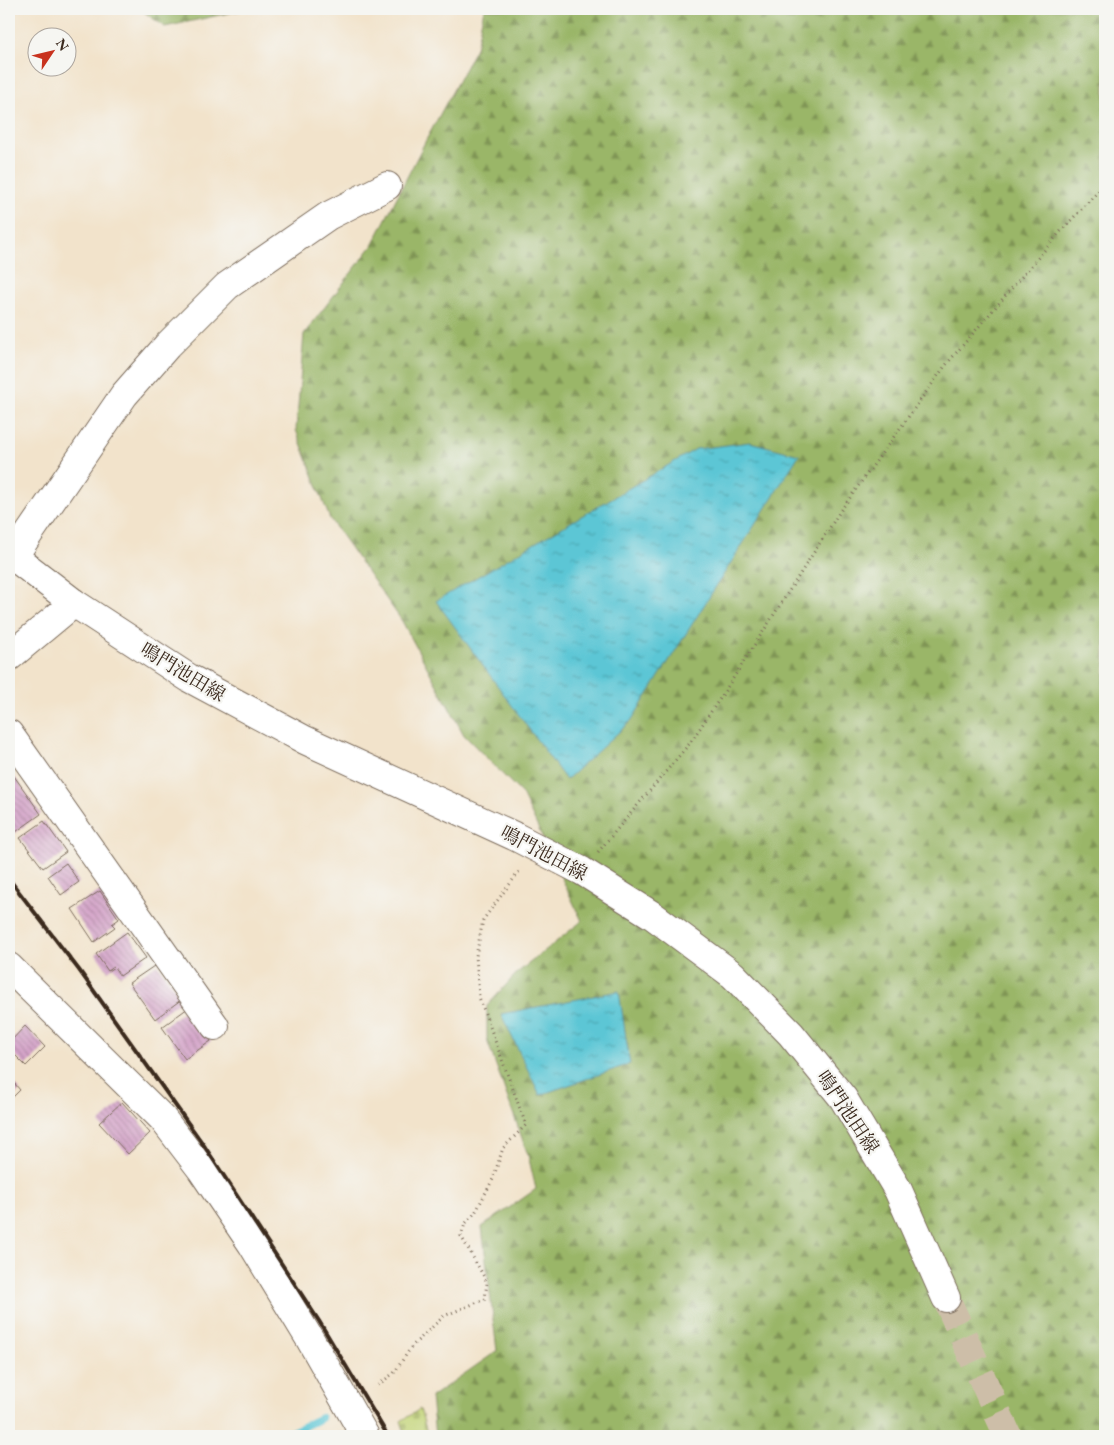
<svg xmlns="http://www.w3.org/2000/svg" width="1114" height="1445" viewBox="0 0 1114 1445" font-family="'EB Garamond','Noto Serif JP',serif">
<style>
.forest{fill:url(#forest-firs);stroke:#6a7043}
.cemetery{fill:url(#cemetery-stones);stroke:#7f7f4a}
.water{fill:url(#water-ripples);stroke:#4b787a}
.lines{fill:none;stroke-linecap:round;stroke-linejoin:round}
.stream{stroke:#5bc6d5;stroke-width:8}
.building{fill:url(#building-back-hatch)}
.primary-tunnel{stroke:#cdbea8;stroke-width:28;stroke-dasharray:28 14;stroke-linecap:butt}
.minor-casing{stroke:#7b6b5b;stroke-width:30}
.primary-casing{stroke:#7b6b5b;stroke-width:30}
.path{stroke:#7b6b5b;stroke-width:3;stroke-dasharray:1 4;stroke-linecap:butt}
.minor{stroke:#fff;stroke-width:28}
.primary{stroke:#fff;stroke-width:28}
.rail{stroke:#3b2a1e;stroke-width:4}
.labels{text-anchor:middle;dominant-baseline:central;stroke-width:4.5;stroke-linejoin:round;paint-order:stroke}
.street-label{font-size:19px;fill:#3b2a1e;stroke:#f6f6f2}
</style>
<defs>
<pattern id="forest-firs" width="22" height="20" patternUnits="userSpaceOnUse" patternTransform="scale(1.25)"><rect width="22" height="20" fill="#9ab668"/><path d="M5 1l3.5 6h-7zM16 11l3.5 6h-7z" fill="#7f9455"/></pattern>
<pattern id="cemetery-stones" width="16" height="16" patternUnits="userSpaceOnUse" patternTransform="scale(1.25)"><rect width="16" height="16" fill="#c3d477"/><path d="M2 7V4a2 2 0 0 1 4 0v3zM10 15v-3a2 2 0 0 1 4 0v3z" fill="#a8b666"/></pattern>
<pattern id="water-ripples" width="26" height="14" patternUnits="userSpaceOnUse" patternTransform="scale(1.25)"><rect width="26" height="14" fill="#5bc6d5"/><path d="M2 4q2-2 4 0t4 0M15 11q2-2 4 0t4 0" fill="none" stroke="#4ca1ac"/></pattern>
<pattern id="building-back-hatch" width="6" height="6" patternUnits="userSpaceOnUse" patternTransform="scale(1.25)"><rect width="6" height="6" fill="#d29ec6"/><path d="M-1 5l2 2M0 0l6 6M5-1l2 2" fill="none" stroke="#ac81a0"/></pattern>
</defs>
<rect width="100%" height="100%" fill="#f6f6f2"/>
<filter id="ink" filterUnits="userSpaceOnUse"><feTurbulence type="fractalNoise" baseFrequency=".02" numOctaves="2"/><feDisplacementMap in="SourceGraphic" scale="10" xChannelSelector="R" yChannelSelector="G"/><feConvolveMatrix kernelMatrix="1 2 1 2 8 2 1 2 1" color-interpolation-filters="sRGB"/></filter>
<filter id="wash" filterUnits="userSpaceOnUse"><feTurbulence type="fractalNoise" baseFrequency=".0096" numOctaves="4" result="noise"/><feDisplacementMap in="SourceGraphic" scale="20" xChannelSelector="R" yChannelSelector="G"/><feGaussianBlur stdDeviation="1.12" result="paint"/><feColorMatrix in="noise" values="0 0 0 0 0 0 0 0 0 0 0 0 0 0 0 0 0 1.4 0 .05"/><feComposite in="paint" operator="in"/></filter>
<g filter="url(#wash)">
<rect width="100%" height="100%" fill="#f2e3cb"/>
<!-- forest -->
<g class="forest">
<polygon points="140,9 247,9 165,27"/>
<polygon points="484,9 1105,9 1105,1436 435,1436 431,1397 497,1351 482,1227 536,1189 528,1155 487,1040 487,1006 517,973 582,921 522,794 464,735 402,621 330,519 296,430 304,334 372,246 425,142 476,48"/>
</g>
<!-- cemetery -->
<polygon class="cemetery" points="420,1409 428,1436 406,1436 401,1421"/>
<!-- water -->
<g class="water">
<polygon points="750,442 799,455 631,721 566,780 436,601 696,449"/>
<polygon points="619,991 630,1064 540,1095 501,1014"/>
</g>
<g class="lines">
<!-- stream -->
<polyline class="stream" points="283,1436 321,1418"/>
</g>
<g id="blocks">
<!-- building -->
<g class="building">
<polygon points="14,776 41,814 13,834 9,827 9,780"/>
<polygon points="44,821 66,852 43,868 20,838"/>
<polygon points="66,863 79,882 61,895 48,876"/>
<polygon points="100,891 119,919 112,924 115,927 94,942 72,909"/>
<polygon points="127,932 146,958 120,976 114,967 108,971 96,954"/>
<polygon points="157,964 182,999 155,1019 129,983"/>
<polygon points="188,1008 211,1041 185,1059 162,1027"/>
<polygon points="25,1026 45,1047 26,1066 9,1049 9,1043"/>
<polygon points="9,1077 20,1090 9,1101"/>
<polygon points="122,1102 150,1133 128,1154 99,1123"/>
</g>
</g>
</g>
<g filter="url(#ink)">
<use href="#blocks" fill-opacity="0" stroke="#7b6b5b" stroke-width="1"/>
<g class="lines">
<!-- primary-tunnel -->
<polyline class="primary-tunnel" points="946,1298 1008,1436"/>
<defs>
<g id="minor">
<polyline points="13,557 124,395 167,346 227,286 328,216 387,186"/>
<polyline points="9,657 74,603"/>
<polyline points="9,734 215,1026"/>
<polyline points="9,967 162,1118 201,1169 252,1244 311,1341 365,1436"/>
</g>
<polyline id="primary" points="9,553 74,603 189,678 305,740 514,836 582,871 652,915 733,975 791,1034 843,1098 898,1190 946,1298"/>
</defs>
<!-- minor casing -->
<use href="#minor" class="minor-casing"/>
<!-- primary casing -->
<use href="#primary" class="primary-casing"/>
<!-- path -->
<g class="path">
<polyline points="598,852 690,743 723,694 841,510 945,366 1061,231 1105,184"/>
<polyline points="378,1385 394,1373 412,1346 444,1316 485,1299 487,1282 461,1236 465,1224 475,1213 493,1179 503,1148 526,1125 479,997 476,956 483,920 521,869"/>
</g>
<!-- minor -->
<use href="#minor" class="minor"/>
<!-- primary -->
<use href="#primary" class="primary"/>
<!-- rail -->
<polyline class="rail" points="9,879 79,970 205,1147 319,1321 388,1436"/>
</g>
</g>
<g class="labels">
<!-- street labels -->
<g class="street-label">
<text transform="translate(183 672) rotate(31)">鳴門池田線</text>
<text transform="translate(544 853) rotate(28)">鳴門池田線</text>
<text transform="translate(848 1112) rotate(56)">鳴門池田線</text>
</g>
</g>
<!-- margin -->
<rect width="1114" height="1445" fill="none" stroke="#f6f6f2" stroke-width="30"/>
<!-- north arrow -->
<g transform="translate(52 52) rotate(55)"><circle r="24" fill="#f6f6f2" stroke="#aba49d"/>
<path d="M0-4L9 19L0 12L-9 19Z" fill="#c8321e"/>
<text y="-8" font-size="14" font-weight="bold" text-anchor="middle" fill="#3b2a1e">N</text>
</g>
</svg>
